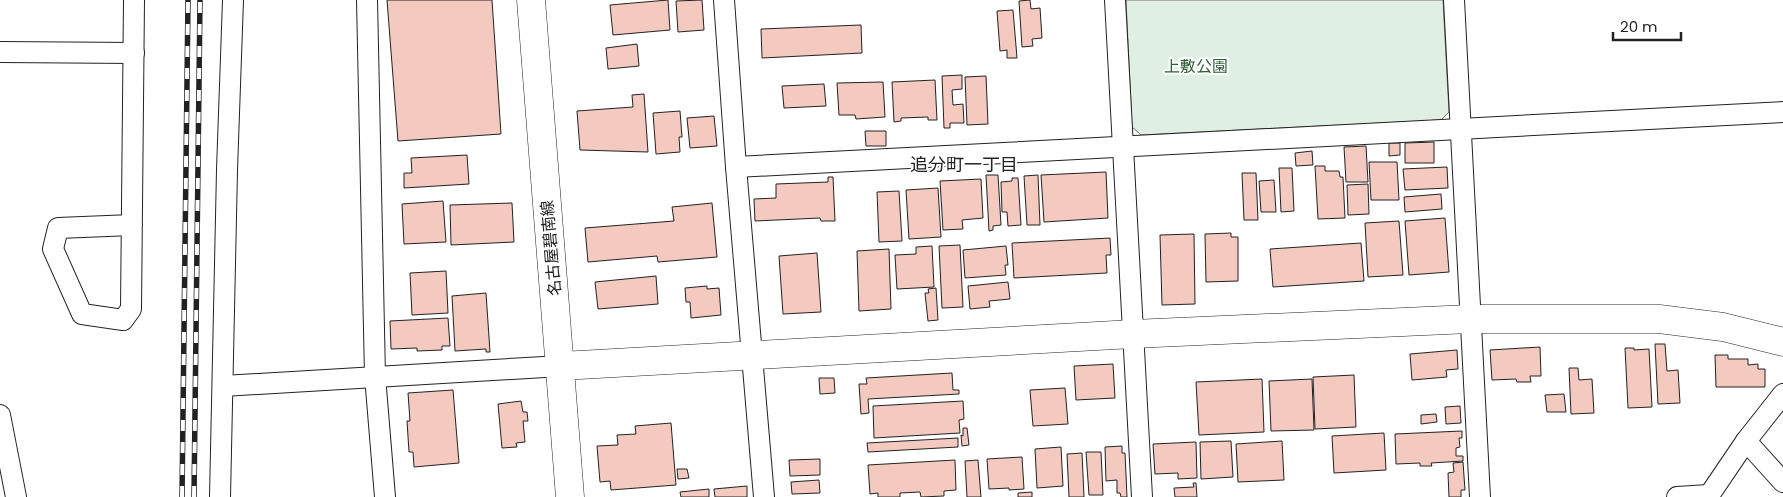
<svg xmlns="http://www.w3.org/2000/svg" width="1783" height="497" viewBox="0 0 1783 497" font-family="Poppins,'Noto Sans JP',sans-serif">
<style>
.green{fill:#e0efe3;stroke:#6f6f6f}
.building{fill:#f3c9c0;stroke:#222}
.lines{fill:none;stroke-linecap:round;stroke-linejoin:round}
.street-casing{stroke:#222;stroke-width:22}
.secondary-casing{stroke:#222;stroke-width:29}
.primary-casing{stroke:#222;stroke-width:29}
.street{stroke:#fff;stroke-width:20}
.secondary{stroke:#fff;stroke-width:28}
.primary{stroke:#fff;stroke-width:28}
.rail-casing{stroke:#222;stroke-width:5.5}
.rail{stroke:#fff;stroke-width:4;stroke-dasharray:11;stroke-linecap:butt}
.labels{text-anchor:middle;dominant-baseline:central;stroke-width:4;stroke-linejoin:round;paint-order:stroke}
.park-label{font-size:16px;fill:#2f5e38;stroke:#fff}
.street-label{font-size:16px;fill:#222;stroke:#fff}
.neighbourhood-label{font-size:18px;fill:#222;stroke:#fff}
</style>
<rect width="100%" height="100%" fill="#fff"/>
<!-- green -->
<polygon class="green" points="1126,0 1443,0 1449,112 1441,120 1141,135 1132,127"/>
<!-- building -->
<g class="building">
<polygon points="387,0 492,0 501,134 398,141"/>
<polygon points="668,0 670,30 613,35 610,5"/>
<polygon points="702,0 704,30 678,32 676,1"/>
<polygon points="1030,0 1031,9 1040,8 1042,38 1032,39 1033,46 1022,47 1019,1"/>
<polygon points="1013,10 1017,58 1007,58 1007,50 1000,51 997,11"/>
<polygon points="861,25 862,53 762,58 761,29"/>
<polygon points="637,44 639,66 608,69 606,48"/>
<polygon points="962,75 962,89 952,90 953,105 963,104 964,123 950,123 950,128 944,128 942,76"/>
<polygon points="986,76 988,124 967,125 965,77"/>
<polygon points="935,80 937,120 928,120 928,117 901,118 901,121 894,122 892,82"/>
<polygon points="883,82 885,117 856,119 855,115 839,115 837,83"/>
<polygon points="824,84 826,106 784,108 782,86"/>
<polygon points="644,94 648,152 580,150 577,111 633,107 632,95"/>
<polygon points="680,111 682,137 679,137 680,152 656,154 653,113"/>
<polygon points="714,116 717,146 690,148 687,118"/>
<polygon points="865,131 886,131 886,146 866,146"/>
<polygon points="1434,142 1434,163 1405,163 1405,143"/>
<polygon points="1389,143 1400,143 1400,155 1389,156"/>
<polygon points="1366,146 1368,182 1346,182 1344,147"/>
<polygon points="1312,151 1313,165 1296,166 1295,153"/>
<polygon points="467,155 469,184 404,188 404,173 412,173 411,158"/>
<polygon points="1369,162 1397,162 1399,200 1371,200"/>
<polygon points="1315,166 1325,166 1325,171 1339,171 1340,177 1343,177 1345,218 1318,219"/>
<polygon points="1447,167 1448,188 1405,190 1403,169"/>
<polygon points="1279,168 1292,168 1294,211 1281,212"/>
<polygon points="1106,172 1108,218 1044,222 1041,175"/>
<polygon points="1242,173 1256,173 1258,220 1244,220"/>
<polygon points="986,175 998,175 1001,225 993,226 993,230 989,231"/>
<polygon points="1038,175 1040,225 1027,225 1024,176"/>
<polygon points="828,177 833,177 835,221 821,221 820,218 755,221 754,199 776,198 776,184 828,182"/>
<polygon points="1012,178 1018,178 1021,225 1008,226 1007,212 1002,212 1001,182 1012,181"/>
<polygon points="981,179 983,218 962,220 963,229 943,230 940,181"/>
<polygon points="1274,180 1276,212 1261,212 1259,181"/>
<polygon points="1368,184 1369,214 1348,215 1347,185"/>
<polygon points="938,188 941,237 909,239 906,190"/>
<polygon points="899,191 902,241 879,242 877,192"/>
<polygon points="1441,194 1442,209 1405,212 1404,197"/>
<polygon points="443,201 446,242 404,244 402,204"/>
<polygon points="512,203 514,242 451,245 450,205"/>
<polygon points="712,203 717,257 658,262 657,256 588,262 585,228 674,221 672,207"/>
<polygon points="1445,218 1449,272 1409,275 1405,221"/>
<polygon points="1399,221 1403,275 1368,277 1365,223"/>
<polygon points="1231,233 1231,237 1238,237 1238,281 1206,282 1205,234"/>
<polygon points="1194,234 1195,304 1162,305 1160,235"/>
<polygon points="1110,238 1111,255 1106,255 1107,273 1014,278 1012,243"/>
<polygon points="1361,243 1364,281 1273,287 1270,249"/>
<polygon points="960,245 963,307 942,308 939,246"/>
<polygon points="932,246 934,287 897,289 895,255 916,254 916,247"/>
<polygon points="1006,246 1008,265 1005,265 1006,275 965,278 963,250"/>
<polygon points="889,249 891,309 859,311 857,251"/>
<polygon points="817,253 821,312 783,314 779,256"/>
<polygon points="446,271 448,313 412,315 410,273"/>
<polygon points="656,276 658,304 598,309 595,282"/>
<polygon points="1008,282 1010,299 989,301 990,307 970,309 968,286"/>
<polygon points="707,286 707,289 719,288 721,315 691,318 690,302 686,302 685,288"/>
<polygon points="936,288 938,320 928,321 925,293 929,293 928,289"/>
<polygon points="486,293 490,352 486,352 486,349 455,351 452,296"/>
<polygon points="448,318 450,346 442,346 442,350 417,351 417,348 391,349 390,321"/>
<polygon points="1655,344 1665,344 1667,371 1678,370 1680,403 1658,404"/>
<polygon points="1540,347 1541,376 1530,376 1531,382 1517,382 1516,379 1492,380 1490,350"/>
<polygon points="1625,348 1634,348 1634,350 1649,349 1652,407 1628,408"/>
<polygon points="1457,350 1458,369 1446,370 1447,377 1412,380 1410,354"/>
<polygon points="1715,355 1728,355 1728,359 1748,359 1748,365 1758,364 1758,369 1765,369 1765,387 1716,387"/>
<polygon points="1113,364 1115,398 1076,400 1074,366"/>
<polygon points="1569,368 1578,368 1579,380 1592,379 1594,413 1571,414"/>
<polygon points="952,373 953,390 959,390 959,394 868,399 869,413 861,414 859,384 867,384 866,378"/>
<polygon points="1354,375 1356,427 1315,429 1313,377"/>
<polygon points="819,378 834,378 835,393 820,394"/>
<polygon points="1262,379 1264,432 1199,435 1196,382"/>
<polygon points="1312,379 1314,430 1271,431 1269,381"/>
<polygon points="1065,388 1068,424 1033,426 1030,390"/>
<polygon points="453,390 459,463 414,467 413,452 409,452 407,421 410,421 408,393"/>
<polygon points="1564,394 1566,412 1547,412 1545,395"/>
<polygon points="521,401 523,412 527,412 528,421 523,421 525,442 516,443 517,447 502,448 498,404"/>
<polygon points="963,401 964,419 959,420 960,433 874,438 873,406"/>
<polygon points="1460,406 1461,423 1446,424 1445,407"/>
<polygon points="1436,414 1437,422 1421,424 1421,415"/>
<polygon points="671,423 676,485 611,490 610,481 600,482 597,446 618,445 617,435 636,434 635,426"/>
<polygon points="963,428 967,428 969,445 962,446 961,435 963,436"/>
<polygon points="1462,431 1462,438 1459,438 1460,447 1456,448 1456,456 1463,456 1463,461 1431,463 1432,466 1420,466 1420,463 1396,464 1395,434"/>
<polygon points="1384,433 1386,470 1334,473 1332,436"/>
<polygon points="958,438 958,447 868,452 867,443"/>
<polygon points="1231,441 1233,477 1201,479 1200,442"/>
<polygon points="1282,441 1284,480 1238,482 1236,444"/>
<polygon points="1196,442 1197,478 1178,479 1178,473 1155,474 1153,444"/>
<polygon points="1122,446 1122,453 1125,453 1127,497 1121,497 1120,493 1117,493 1117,480 1106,481 1105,447"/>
<polygon points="1061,447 1063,486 1037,488 1035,449"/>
<polygon points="1086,452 1101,452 1103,495 1089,495"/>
<polygon points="1082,453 1084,497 1069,497 1067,454"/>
<polygon points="1022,457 1024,489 1009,490 1009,488 989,489 987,459"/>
<polygon points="820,459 820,475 790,476 789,460"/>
<polygon points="955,460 956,490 944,491 944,496 921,497 920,492 900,493 900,497 878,497 878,493 870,494 868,465"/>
<polygon points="978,460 981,497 967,497 965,461"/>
<polygon points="1463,462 1465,490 1461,490 1461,497 1449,497 1448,473 1454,472 1453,463"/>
<polygon points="677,469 687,469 689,478 678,479"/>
<polygon points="819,480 820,493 792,494 791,482"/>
<polygon points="1193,483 1196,483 1197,497 1175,497 1174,488 1194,487"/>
<polygon points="747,486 747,497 715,497 714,489"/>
<polygon points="709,489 709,497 681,497 680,492"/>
<polygon points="1032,492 1032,497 1018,497 1018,493"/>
</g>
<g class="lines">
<defs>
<g id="street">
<polyline points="367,0 375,376 385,497"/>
<polyline points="724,0 736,167 764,497"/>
<polyline points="1115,0 1142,497"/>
<polyline points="1454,0 1480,497"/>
<polyline points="0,52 134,53"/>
<polyline points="736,167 1783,112"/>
<polyline points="132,225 58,228 53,249 82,314 123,320 131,309 134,0"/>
<polyline points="223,386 561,366"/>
<polyline points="0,415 16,497"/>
<polyline points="1746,441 1783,482"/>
<polyline points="220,497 227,170 233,0"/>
<polyline points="1677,497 1709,495"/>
<polyline points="1708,497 1746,441 1783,394"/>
</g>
<polyline id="secondary" points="561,366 1133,334 1470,319 1659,319 1723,327 1783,342"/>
<polyline id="primary" points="531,0 570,497"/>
</defs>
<!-- street casing -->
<use href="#street" class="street-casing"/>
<!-- secondary casing -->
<use href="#secondary" class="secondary-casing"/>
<!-- primary casing -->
<use href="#primary" class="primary-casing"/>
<!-- street -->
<use href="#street" class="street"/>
<!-- secondary -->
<use href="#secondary" class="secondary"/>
<!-- primary -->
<use href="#primary" class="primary"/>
<defs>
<g id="rail">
<polyline points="182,497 188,0"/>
<polyline points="194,497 200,0"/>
</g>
</defs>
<!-- rail casing -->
<use href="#rail" class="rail-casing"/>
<!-- rail -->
<use href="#rail" class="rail"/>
</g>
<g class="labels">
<!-- park labels -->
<g class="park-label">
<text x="1196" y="66">上敷公園</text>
</g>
<!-- street labels -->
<g class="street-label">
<text transform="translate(551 248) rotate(-95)">名古屋碧南線</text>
</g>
<!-- neighbourhood labels -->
<g class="neighbourhood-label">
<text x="964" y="164">追分町一丁目</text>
</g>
</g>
<!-- scale -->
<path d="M1613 32v8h68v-8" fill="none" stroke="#222222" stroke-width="2.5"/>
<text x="1620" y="32" font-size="15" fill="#222222" stroke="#ffffff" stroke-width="4" paint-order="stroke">20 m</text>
</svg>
